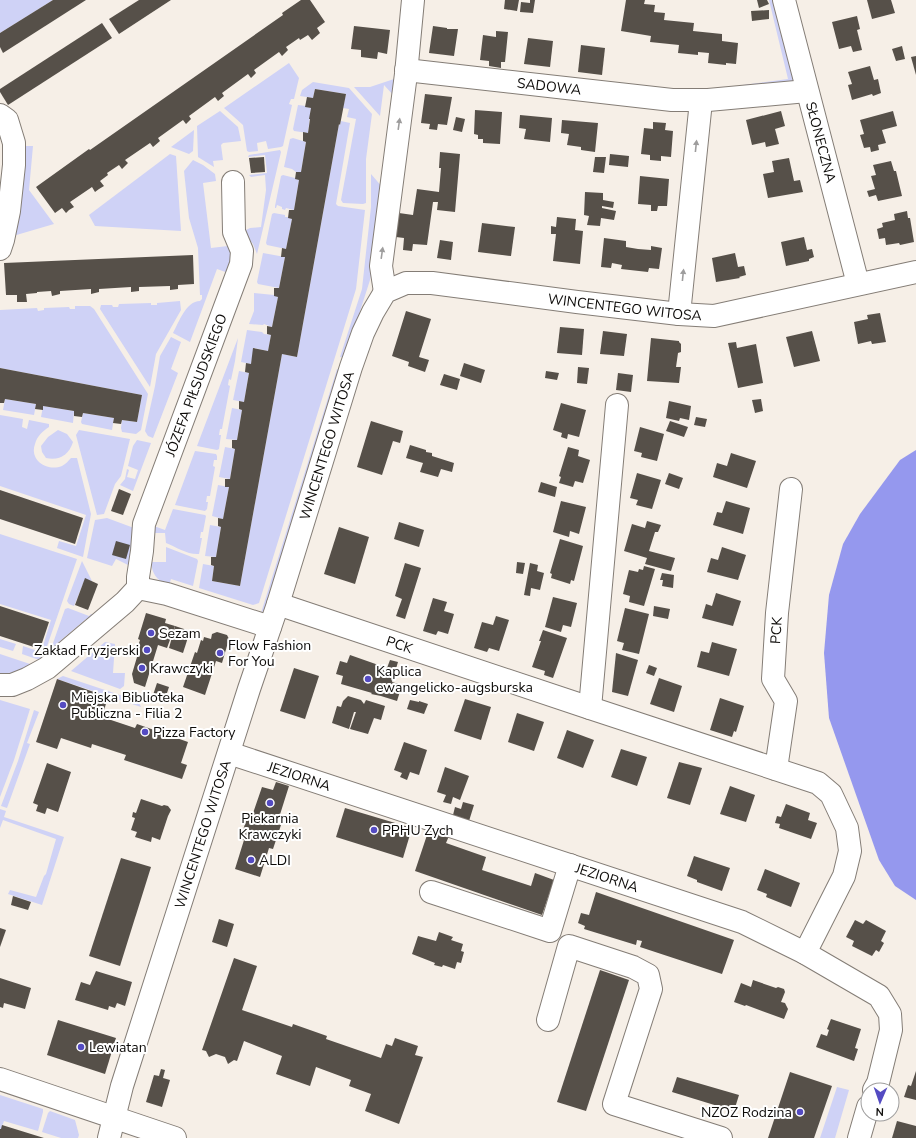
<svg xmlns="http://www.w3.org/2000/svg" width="916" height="1138" viewBox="0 0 916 1138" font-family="'Nunito Sans',sans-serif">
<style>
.green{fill:#cfd2f6}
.water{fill:#9598ee}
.building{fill:#565049}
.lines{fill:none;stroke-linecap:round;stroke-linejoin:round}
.minor-casing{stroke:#847d76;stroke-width:24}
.minor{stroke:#fff;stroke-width:22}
.oneway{fill:#9e9d9d}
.poi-dot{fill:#544bc2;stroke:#fff;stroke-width:1.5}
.labels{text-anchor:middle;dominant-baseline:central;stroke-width:4;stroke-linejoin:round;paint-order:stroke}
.street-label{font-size:14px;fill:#0d0b09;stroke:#fff}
.poi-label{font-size:14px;fill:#0d0b09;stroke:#fff;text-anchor:start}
</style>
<rect width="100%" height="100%" fill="#f6efe7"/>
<!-- green -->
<g class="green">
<polygon points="0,0 53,0 0,33"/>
<polygon points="769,0 776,0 794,80 791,84 743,90 743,85 788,79"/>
<polygon points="289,63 299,78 294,99 291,99 289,104 292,105 283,146 281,147 268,149 266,141 257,143 258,151 249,152 247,151 243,125 224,108"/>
<polygon points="397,78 395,97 384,85 380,116 354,87 370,87"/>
<polygon points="313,82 349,88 372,114 366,159 366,203 363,204 343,203 341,200 356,119 347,117 349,109 343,108 346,94 315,89 313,98 300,96 302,90"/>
<polygon points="298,105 306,106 306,107 311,108 308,133 294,131 293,129"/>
<polygon points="220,111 238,127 241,141 223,143 221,145 223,160 213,161 214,167 198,157 197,126"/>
<polygon points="341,121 350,123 336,204 338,206 365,210 356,289 259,603 253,605 199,588 203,564 214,566 212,581 240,586 282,354 297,357 339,124 340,125"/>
<polygon points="194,130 193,151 189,154 171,147"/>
<polygon points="293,138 306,142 301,172 296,172 292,169 284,167 290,139"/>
<polygon points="18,146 33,146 29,190 54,224 13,236"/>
<polygon points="280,150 281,152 257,254 253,244 247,237 246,230 250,228 261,227 266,190 265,175 251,177 249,175 267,173 265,155 248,157 249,155"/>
<polygon points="170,154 176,156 181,231 95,226 89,215"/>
<path d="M193 160 203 165 215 174 216 181 203 183 211 248 228 246 232 248 231 274 217 269 190 342 173 333C179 322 186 301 200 301L202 299V295H200L198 248 189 218 184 171Z"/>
<polygon points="371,174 383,188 373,263 370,280 345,358 340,357 362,289 371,207"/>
<polygon points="283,175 295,178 296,179 299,180 294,210 286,208 285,210 282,209 282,207 277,205 276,208 275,208 275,206 281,176"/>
<polygon points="274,213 285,215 285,217 288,217 288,218 292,219 286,249 267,245 266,243 272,214"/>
<polygon points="263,253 285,257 279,288 258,284 257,282"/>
<polygon points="254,293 274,295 278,297 272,327 264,324 263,325 249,324 254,311"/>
<polygon points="180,301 181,310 156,354 150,387 100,309 101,305 112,305 113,307 118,307 119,304 151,303 151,305 157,305 157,303"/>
<polygon points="75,306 90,306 94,309 148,394 141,430 136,434 122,432 121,428 122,420 137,422 142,395 0,368 0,310 37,308 38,311 44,310 44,308 69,307 70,309 75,309"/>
<polygon points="247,330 262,332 264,334 271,335 268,351 254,348 251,364 241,362"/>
<polygon points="171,337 181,342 171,369 178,373 153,438 148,436 145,431 155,386 160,356"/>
<polygon points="238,338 235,361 231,380 229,379 228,385 230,386 222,429 220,429 219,435 221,435 219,449 217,450 197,446"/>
<polygon points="337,369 341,371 265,609 261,613"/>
<polygon points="239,371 249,373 244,402 233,400"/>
<polygon points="5,399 36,404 34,415 3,410"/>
<polygon points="43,406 74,411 73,423 41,417"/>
<polygon points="232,408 242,410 237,440 226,439"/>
<polygon points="83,413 114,418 112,430 82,424 81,422"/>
<path d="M0 415 23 419 22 427 27 429 29 420 49 424V427C43 431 37 436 35 444 29 460 47 472 62 466 66 464 68 461 71 458H77L91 514 83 557 57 548 59 541 76 546 86 515 0 486Z"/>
<path d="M58 430 67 434 73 442C69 455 59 461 46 458L42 452 41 446 48 437Z"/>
<polygon points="79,430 130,439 121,476 115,484 104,514 97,515 76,435"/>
<polygon points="137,440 151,443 133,491 120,485 125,479 127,469 129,470 127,477 135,479 138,470 128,466 133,446"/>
<polygon points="225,447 235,449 230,479 219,477"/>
<polygon points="195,451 216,454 217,456 217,460 214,460 213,466 215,467 210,496 207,496 206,502 208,502 207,509 205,511 175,505"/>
<polygon points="218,485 229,487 223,519 212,516"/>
<path d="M173 509 205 515 206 516 203 532H201L200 538H202L199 554C188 555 176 547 166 543L165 533H151V525L165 530Z"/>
<polygon points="107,518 134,528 132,554 128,565 116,559 112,566 87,558 95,520"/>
<polygon points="210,525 221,527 216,557 205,556"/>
<polygon points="0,534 77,559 42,661 22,654 23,646 41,652 51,620 0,604"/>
<path d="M166 547 197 559 198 561 193 586 171 579 169 585C157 581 152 574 151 562H166Z"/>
<polygon points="82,561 92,581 85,579 74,606 69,604 67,601"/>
<polygon points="68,608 89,616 91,614 94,614 94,620 86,619 53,647 51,659 46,663 65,609"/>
<polygon points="0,639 16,644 13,651 0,647"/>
<polygon points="105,642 115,644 113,673 125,673 124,686 120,689 71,671"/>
<polygon points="0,654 39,667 16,672 0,674"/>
<polygon points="63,676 138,701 141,707 57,679"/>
<polygon points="0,700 30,709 14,760 0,797"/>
<polygon points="34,710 39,712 27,743 30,744 7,808 1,806 18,761"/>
<polygon points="0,809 6,811 4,817 64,837 42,905 8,894 10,890 36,897 44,876 46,874 56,839 3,820 0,828"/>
<polygon points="837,1087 849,1090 835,1138 820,1138"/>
<polygon points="0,1095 43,1109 43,1112 38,1131 4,1121 1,1129 0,1129"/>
<polygon points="50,1111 75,1120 79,1135 78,1138 61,1138 42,1132 48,1113"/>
</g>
<!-- water -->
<polygon class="water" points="916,450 916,900 895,886 879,860 829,718 824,653 829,595 843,544 860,514 900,460"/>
<!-- building -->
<g class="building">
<polygon points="53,0 86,0 3,53 0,47 0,33"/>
<polygon points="139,0 171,0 119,34 109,19"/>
<polygon points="301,0 310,0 325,22 317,28 320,33 312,40 308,35 300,40 299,38 286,47 288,50 282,56 279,52 254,70 256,73 251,78 248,74 222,93 224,96 218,101 215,97 189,116 191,119 186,124 183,120 158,138 160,141 153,147 150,143 125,160 128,163 122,169 119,165 107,173 108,175 100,181 104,186 99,189 95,192 92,187 70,202 74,207 69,210 66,213 62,208 55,213 36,187 89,149 90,150 283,15 282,13"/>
<polygon points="505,0 519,0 517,11 504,9"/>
<polygon points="530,0 535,0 533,13 520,12 521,2 530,3"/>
<polygon points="626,0 645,0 644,4 655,5 654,12 665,13 664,20 694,23 693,31 722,34 722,41 738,43 736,64 726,63 726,65 708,63 709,53 698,52 698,55 678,53 679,45 650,42 651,36 621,31"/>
<polygon points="757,0 767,0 769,4 759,8"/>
<polygon points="867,0 891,0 895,13 872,19"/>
<polygon points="769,10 769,19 752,21 751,11"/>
<polygon points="857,16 860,29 857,30 862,50 853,52 851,46 839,49 832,22"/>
<polygon points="102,23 112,38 8,105 0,92 0,89"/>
<polygon points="354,26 390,30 387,54 378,52 377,59 361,57 361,50 351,49"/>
<polygon points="433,26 447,28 447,29 458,29 454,56 429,53"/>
<polygon points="496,31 508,32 505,62 501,62 501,68 489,66 489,61 480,60 483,35 496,37"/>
<polygon points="528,38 553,41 550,67 524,64"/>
<polygon points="581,45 605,48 602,75 578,72"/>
<polygon points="902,46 905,59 896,61 892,49"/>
<polygon points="916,56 916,75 911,57"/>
<polygon points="870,66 874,80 878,79 881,93 873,96 872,94 852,100 848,85 852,84 848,72"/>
<polygon points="315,89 346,94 340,125 339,124 297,357 282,354 240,586 212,581 214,566 211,565 211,557 216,557 221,527 218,526 218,518 223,519 229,487 225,487 225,479 230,479 235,449 232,448 232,440 237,440 242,410 239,409 239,401 244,402 249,373 245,372 246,363 251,364 253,348 268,351 271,335 267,334 267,326 272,327 278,297 274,296 274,288 279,288 285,257 281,257 282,248 286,249 292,219 288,218 289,210 294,210 299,180 295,179 296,172 301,172 306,142 303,141 303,132 308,133 310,119 309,119 311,108 305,107 307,97 313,98"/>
<polygon points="425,94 452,97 447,125 438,124 437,130 429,129 430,124 421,123"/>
<polygon points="475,110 502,112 500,144 483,143 483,139 478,139 478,135 474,134"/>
<polygon points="781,111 785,126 775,129 779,144 766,147 765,142 752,145 746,120"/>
<polygon points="893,111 897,126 882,130 886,143 878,145 879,150 871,152 870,147 864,148 860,135 864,134 860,120"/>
<polygon points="520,115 552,118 550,142 524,139 526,129 519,128"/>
<polygon points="456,117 465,119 462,132 453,130"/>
<polygon points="562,120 598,123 595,152 581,150 581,147 567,145 569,134 561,133"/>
<polygon points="653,122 666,123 665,130 673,131 671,157 661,156 661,161 650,160 650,155 641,154 644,128 653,129"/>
<polygon points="440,152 460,154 455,212 437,210 438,202 433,202 427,245 413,244 412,251 403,250 404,238 396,237 399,213 413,215 417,189 439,192 441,168 439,168"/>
<polygon points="610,154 629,156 628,167 609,165"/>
<polygon points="264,157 265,172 251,173 249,158"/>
<polygon points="595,157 606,157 604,173 593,172"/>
<polygon points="789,158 794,181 800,180 803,192 768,198 763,174 774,172 772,161"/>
<polygon points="891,161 894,171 896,171 902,196 878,201 876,195 869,197 867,191 875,189 871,176 876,175 873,165"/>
<polygon points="640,176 669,179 667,206 658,206 657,211 651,211 651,205 638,204"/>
<polygon points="585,192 603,193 603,200 614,202 613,208 602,206 602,208 616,211 614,220 601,218 600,226 587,225 589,216 584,215"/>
<polygon points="907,211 908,218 910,218 914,242 900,245 899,243 886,245 885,238 879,239 877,229 883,227 882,223 895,220 894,214"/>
<polygon points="557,217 576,219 575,230 583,231 580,264 553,261 556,234 551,234 551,226 556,227"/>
<polygon points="482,223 515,227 511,256 478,252"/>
<polygon points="804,237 807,250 812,249 814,257 809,259 809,261 786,266 781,242"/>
<polygon points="604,238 626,241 626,247 638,249 651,250 651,246 662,248 659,269 649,268 648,272 621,269 622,265 612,263 611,268 601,267"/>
<polygon points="440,240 453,242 451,260 437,258"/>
<polygon points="735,253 738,267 744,266 746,275 739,277 740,278 716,282 712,258"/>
<polygon points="193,255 194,284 178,285 178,289 170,290 170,286 139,287 139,291 131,292 131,287 99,289 99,292 91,294 91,289 60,291 60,294 52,296 51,291 37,292 37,293 26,294 27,302 17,302 17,295 6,295 4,263"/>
<polygon points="406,311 431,319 419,357 429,360 425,372 408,366 409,362 392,356"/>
<polygon points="880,313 886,342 872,344 871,341 858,344 854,322 868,319 867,315"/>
<polygon points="560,327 584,329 582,355 557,353"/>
<polygon points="603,331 627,334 624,356 600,354"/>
<polygon points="812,331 820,361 794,367 786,337"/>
<polygon points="651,338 679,341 679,342 681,344 681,352 678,353 676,367 681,367 679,383 647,381"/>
<polygon points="736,342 737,348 756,344 763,383 738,388 728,343"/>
<polygon points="464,363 485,370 481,383 460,376"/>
<polygon points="578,367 589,368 587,384 577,383"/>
<polygon points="0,368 142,395 137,422 122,420 121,424 113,423 114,418 83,413 82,417 74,416 74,411 43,406 43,410 35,409 36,404 5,399 4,403 0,403"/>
<polygon points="546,371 559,373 557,380 545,378"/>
<polygon points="618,373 633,375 631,392 616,390"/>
<polygon points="444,374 460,379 457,390 440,385"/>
<polygon points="761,399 763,411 755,413 752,400"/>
<polygon points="669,401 691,406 689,420 680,418 679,421 666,418"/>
<polygon points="561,403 586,410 579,437 568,434 567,439 561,437 562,433 553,430"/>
<polygon points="696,417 707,419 705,427 694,425"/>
<polygon points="371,421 403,431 400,443 393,441 382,475 357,467"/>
<polygon points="670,421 688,427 684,437 666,431"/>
<polygon points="640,427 664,434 657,461 641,457 642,453 634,451"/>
<polygon points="410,445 426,450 426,452 432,453 432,456 454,463 452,472 441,469 438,477 420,472 423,463 406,458"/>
<polygon points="568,447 579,450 578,456 590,460 583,483 575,481 573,487 559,483 561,477 559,476"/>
<polygon points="731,453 756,461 747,488 713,477 717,463 727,466"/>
<polygon points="637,473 661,480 652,509 636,505 638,500 630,498"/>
<polygon points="669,473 683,478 679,489 665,484"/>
<polygon points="541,482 557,487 555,497 538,492"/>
<polygon points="119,489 131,494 123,515 111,511"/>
<polygon points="0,490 83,518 75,544 0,519"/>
<polygon points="561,501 586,507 579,534 570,531 569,537 553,532"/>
<polygon points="726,501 750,508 743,534 713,525 717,512 722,513"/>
<polygon points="647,521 661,525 658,532 655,532 649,551 675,558 671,571 645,564 647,558 624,551 632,524 645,528"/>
<polygon points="399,522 424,530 419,547 394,539"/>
<polygon points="339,527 369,537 355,584 324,574"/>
<polygon points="560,539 583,546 574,581 571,580 570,584 551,578 552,574 550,573"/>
<polygon points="116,541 130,545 126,559 112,555"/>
<polygon points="722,547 746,555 738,580 707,572 711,558 718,560"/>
<polygon points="517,562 525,563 523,574 516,573"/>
<polygon points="405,563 421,568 405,619 396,616 402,599 395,596"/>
<polygon points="530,563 538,565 537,571 544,573 540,590 531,588 530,596 524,595"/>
<polygon points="644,566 655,569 644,606 629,602 630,596 623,594 629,570 638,572 639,569 643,570"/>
<polygon points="662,573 674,575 673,588 662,586 663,580 660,580"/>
<polygon points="85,578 98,584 88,610 75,605"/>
<polygon points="716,593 741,601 733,626 702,618 706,604 712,606"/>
<polygon points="553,597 577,603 571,627 563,625 561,632 545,627"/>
<polygon points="433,598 447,602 444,611 454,614 448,634 438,631 436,635 423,631"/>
<polygon points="0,606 49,622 40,649 0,636"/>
<polygon points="654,606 670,609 668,619 653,616"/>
<polygon points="625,608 649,614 639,654 622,650 624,643 617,641"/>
<polygon points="146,613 166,619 165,623 175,626 167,648 158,645 145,687 134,683 132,674 137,657 135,656 140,640 138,639"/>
<polygon points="496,616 509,620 499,651 489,648 487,652 474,648 482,622 493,625"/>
<polygon points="175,626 190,631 183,653 169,648"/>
<polygon points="543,630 567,638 553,678 544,675 545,671 532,667 541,641 539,641"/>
<polygon points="217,632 227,635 229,639 222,663 216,661 205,695 183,687 195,652 197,653 201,640 203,641 204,637 211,639 212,634"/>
<polygon points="712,642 737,649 729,676 697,667 701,651 709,653"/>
<polygon points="616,653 638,660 628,696 612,692"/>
<polygon points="350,655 387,668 390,660 398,662 392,682 402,685 397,701 381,696 371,694 372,693 341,684 343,676 336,674 340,661 347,663"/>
<polygon points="649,665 657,668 654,676 646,673"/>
<polygon points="294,668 319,676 305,719 280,711"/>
<polygon points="659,678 682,686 674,712 650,704"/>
<polygon points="57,679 108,697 102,717 135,728 137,724 188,742 181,763 187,765 182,779 124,760 126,755 92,744 91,748 61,738 57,749 36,742"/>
<polygon points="157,683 169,687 164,702 152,698"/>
<polygon points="348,696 361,700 364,704 366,700 385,706 381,720 374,718 368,734 350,729 356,712 354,712 349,729 332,723 337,706 341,707 343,701"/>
<polygon points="720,698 744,706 736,732 734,731 732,737 710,730"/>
<polygon points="465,699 491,707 481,740 454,731"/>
<polygon points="410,700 419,702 419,701 428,704 424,714 407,709"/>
<polygon points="517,713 544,722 534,751 508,742"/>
<polygon points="567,730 594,740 583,768 557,758"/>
<polygon points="404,742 427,750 419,775 410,772 407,780 400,777 402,773 394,770"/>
<polygon points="621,749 647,757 637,786 611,777"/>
<polygon points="679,762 702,768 690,805 667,798"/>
<polygon points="47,763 71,772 58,812 47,808 45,814 36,811 38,805 33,803"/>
<polygon points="445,767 469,776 460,800 453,797 451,804 443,802 446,795 437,792"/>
<polygon points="276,782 289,786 277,824 281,825 273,849 269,848 260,877 235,869 244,840 240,839 248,815 252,816 262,787 273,790"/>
<polygon points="730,786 755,795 746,822 720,814"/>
<polygon points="141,799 162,806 164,805 168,806 171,810 168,816 160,840 152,837 151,842 135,837 137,832 131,830 135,818 132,817 133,812 136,813"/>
<polygon points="463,802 474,805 469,821 453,815 455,807 461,809"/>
<polygon points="786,804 810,813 808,820 817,823 811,839 779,828 780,824 775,823 777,816 781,817"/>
<polygon points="345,808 412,828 403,858 336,837"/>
<polygon points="429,829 449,836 446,843 486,857 482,870 531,886 535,873 554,880 542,915 415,871"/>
<polygon points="694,856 730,868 722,891 697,882 697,880 687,876"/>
<polygon points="121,858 151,867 120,966 89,956"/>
<polygon points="765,869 800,883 791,907 766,897 767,894 757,890"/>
<polygon points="596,892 734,940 722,974 640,947 642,941 637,940 636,945 584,929 585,926 578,923 581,913 589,915"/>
<polygon points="13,896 31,902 28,910 11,905"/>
<polygon points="219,919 234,924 227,947 212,942"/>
<polygon points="855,920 863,924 866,920 886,931 881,941 884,943 879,952 876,950 872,956 852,946 854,941 846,937"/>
<polygon points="0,928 6,930 0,947"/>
<polygon points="439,932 453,937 451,940 463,944 461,951 464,952 461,963 457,962 455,969 443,965 442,967 434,965 435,963 412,954 418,936 436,941"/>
<polygon points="234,958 257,966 242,1010 292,1027 293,1024 327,1036 326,1039 381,1058 386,1044 392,1046 395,1038 418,1046 415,1055 423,1057 399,1124 365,1111 371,1094 349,1086 351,1080 316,1067 310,1086 276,1074 282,1056 244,1041 237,1061 234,1060 228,1064 225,1057 216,1054 209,1057 206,1051 202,1050"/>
<polygon points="600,970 629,980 586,1111 557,1102"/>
<polygon points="96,971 132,982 125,1006 117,1003 115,1008 109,1006 108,1010 75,1000 81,982 90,985"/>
<polygon points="0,978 31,988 25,1009 4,1003 3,1008 0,1007"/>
<polygon points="753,980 776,988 778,987 784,989 785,992 781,1002 785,1003 788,1009 784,1019 746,1005 745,1006 734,1002 741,983 751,987"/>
<polygon points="831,1019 861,1029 855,1048 858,1049 854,1061 816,1047 821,1034 827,1036 829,1030 827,1029"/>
<polygon points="58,1020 116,1038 105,1074 47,1055"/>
<polygon points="161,1069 165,1070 163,1078 170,1080 162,1107 146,1102 154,1075 159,1076"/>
<polygon points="916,1071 916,1100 904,1097 908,1085 911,1086"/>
<polygon points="790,1072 832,1086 814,1138 768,1138"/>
<polygon points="677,1077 739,1095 734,1111 672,1092"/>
<polygon points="897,1121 916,1126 916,1138 892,1138"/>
<polygon points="2,1125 44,1138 0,1138 0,1129 1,1129"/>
</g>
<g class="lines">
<defs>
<g id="minor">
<path id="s1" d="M784 0 858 284"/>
<path id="s2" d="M406 70 672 100H708L807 91"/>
<polyline points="0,115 7,120 14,143 14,165 9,211 3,240 0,249"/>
<polyline points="385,292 381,266 406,74 413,0"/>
<polyline points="679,314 701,101"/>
<polyline points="138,588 167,594 270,627"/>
<path id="s3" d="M278 604 590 708 818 783 831 794 847 828 850 851 844 876 805 953"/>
<path id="s4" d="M0 685H12L27 679 47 668 125 602 138 588V577L142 551 144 524 241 264 242 251 234 232 233 182"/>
<polyline points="590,708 617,405"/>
<path id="s5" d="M229 753 742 922 805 953 879 996 890 1014 891 1030 878 1083 874 1090"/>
<path id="s6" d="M776 769 786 701 773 679 777 613 791 489"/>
<polyline points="431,892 550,931 570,865"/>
<polyline points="548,1020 569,946 633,967 648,975 651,989 614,1104 721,1138"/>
<polyline points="0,1079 175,1138"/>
<path id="s7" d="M109 1138 122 1086 249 689 278 604 351 367 363 333 373 312 385 292 406 283H432L577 302 679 314 714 316 916 272"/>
<polyline points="859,1138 868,1107"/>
</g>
</defs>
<!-- minor casing -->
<use href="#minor" class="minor-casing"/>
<!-- minor -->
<use href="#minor" class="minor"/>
</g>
<!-- one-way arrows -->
<defs><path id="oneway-solid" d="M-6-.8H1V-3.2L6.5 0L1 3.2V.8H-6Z"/></defs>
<g class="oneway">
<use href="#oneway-solid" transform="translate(399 124) rotate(-82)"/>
<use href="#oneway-solid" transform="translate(696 146) rotate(-84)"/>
<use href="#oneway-solid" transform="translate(382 253) rotate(-82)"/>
<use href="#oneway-solid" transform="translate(683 275) rotate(-84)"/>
</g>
<!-- markers -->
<g class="poi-dot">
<circle cx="151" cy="633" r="4"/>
<circle cx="147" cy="650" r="4"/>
<circle cx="220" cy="653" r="4"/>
<circle cx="142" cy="668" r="4"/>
<circle cx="368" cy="679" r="4"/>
<circle cx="63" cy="705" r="4"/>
<circle cx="145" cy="732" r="4"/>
<circle cx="270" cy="803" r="4"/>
<circle cx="374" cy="830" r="4"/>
<circle cx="251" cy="860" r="4"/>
<circle cx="81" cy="1047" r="4"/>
<circle cx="800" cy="1112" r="4"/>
</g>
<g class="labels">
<!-- street labels -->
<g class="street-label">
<text stroke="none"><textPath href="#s2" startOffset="144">SADOWA</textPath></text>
<text stroke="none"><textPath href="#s1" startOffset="147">SŁONECZNA</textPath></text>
<text stroke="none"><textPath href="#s7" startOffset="1134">WINCENTEGO WITOSA</textPath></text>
<text stroke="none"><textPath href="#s4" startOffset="385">JÓZEFA PIŁSUDSKIEGO</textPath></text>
<text stroke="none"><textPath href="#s7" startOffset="726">WINCENTEGO WITOSA</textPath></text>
<text stroke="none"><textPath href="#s6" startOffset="143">PCK</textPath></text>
<text stroke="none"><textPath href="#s3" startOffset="128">PCK</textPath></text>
<text stroke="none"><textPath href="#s5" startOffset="74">JEZIORNA</textPath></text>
<text stroke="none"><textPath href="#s7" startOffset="318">WINCENTEGO WITOSA</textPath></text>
<text stroke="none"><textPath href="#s5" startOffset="398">JEZIORNA</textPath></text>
</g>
<!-- poi labels -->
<g class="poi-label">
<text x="159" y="633">Sezam</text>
<text x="228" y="645">Flow Fashion<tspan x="228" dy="16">For You</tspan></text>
<text x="139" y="650" text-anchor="end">Zakład Fryzjerski</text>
<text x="150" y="668">Krawczyki</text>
<text x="376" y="671">Kaplica<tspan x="376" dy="16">ewangelicko-augsburska</tspan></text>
<text x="71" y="697">Miejska Biblioteka<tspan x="71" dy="16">Publiczna - Filia 2</tspan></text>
<text x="153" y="732">Pizza Factory</text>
<text x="270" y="818" text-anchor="middle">Piekarnia<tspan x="270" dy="16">Krawczyki</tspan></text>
<text x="382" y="830">PPHU Zych</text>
<text x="259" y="860">ALDI</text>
<text x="89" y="1047">Lewiatan</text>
<text x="792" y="1112" text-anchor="end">NZOZ Rodzina</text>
</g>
</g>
<!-- north arrow -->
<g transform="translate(880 1102) rotate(182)"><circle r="19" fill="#ffffff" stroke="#9e9d9d"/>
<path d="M0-3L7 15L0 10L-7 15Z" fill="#544bc2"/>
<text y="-6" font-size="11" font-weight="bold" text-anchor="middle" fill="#0d0b09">N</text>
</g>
</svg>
